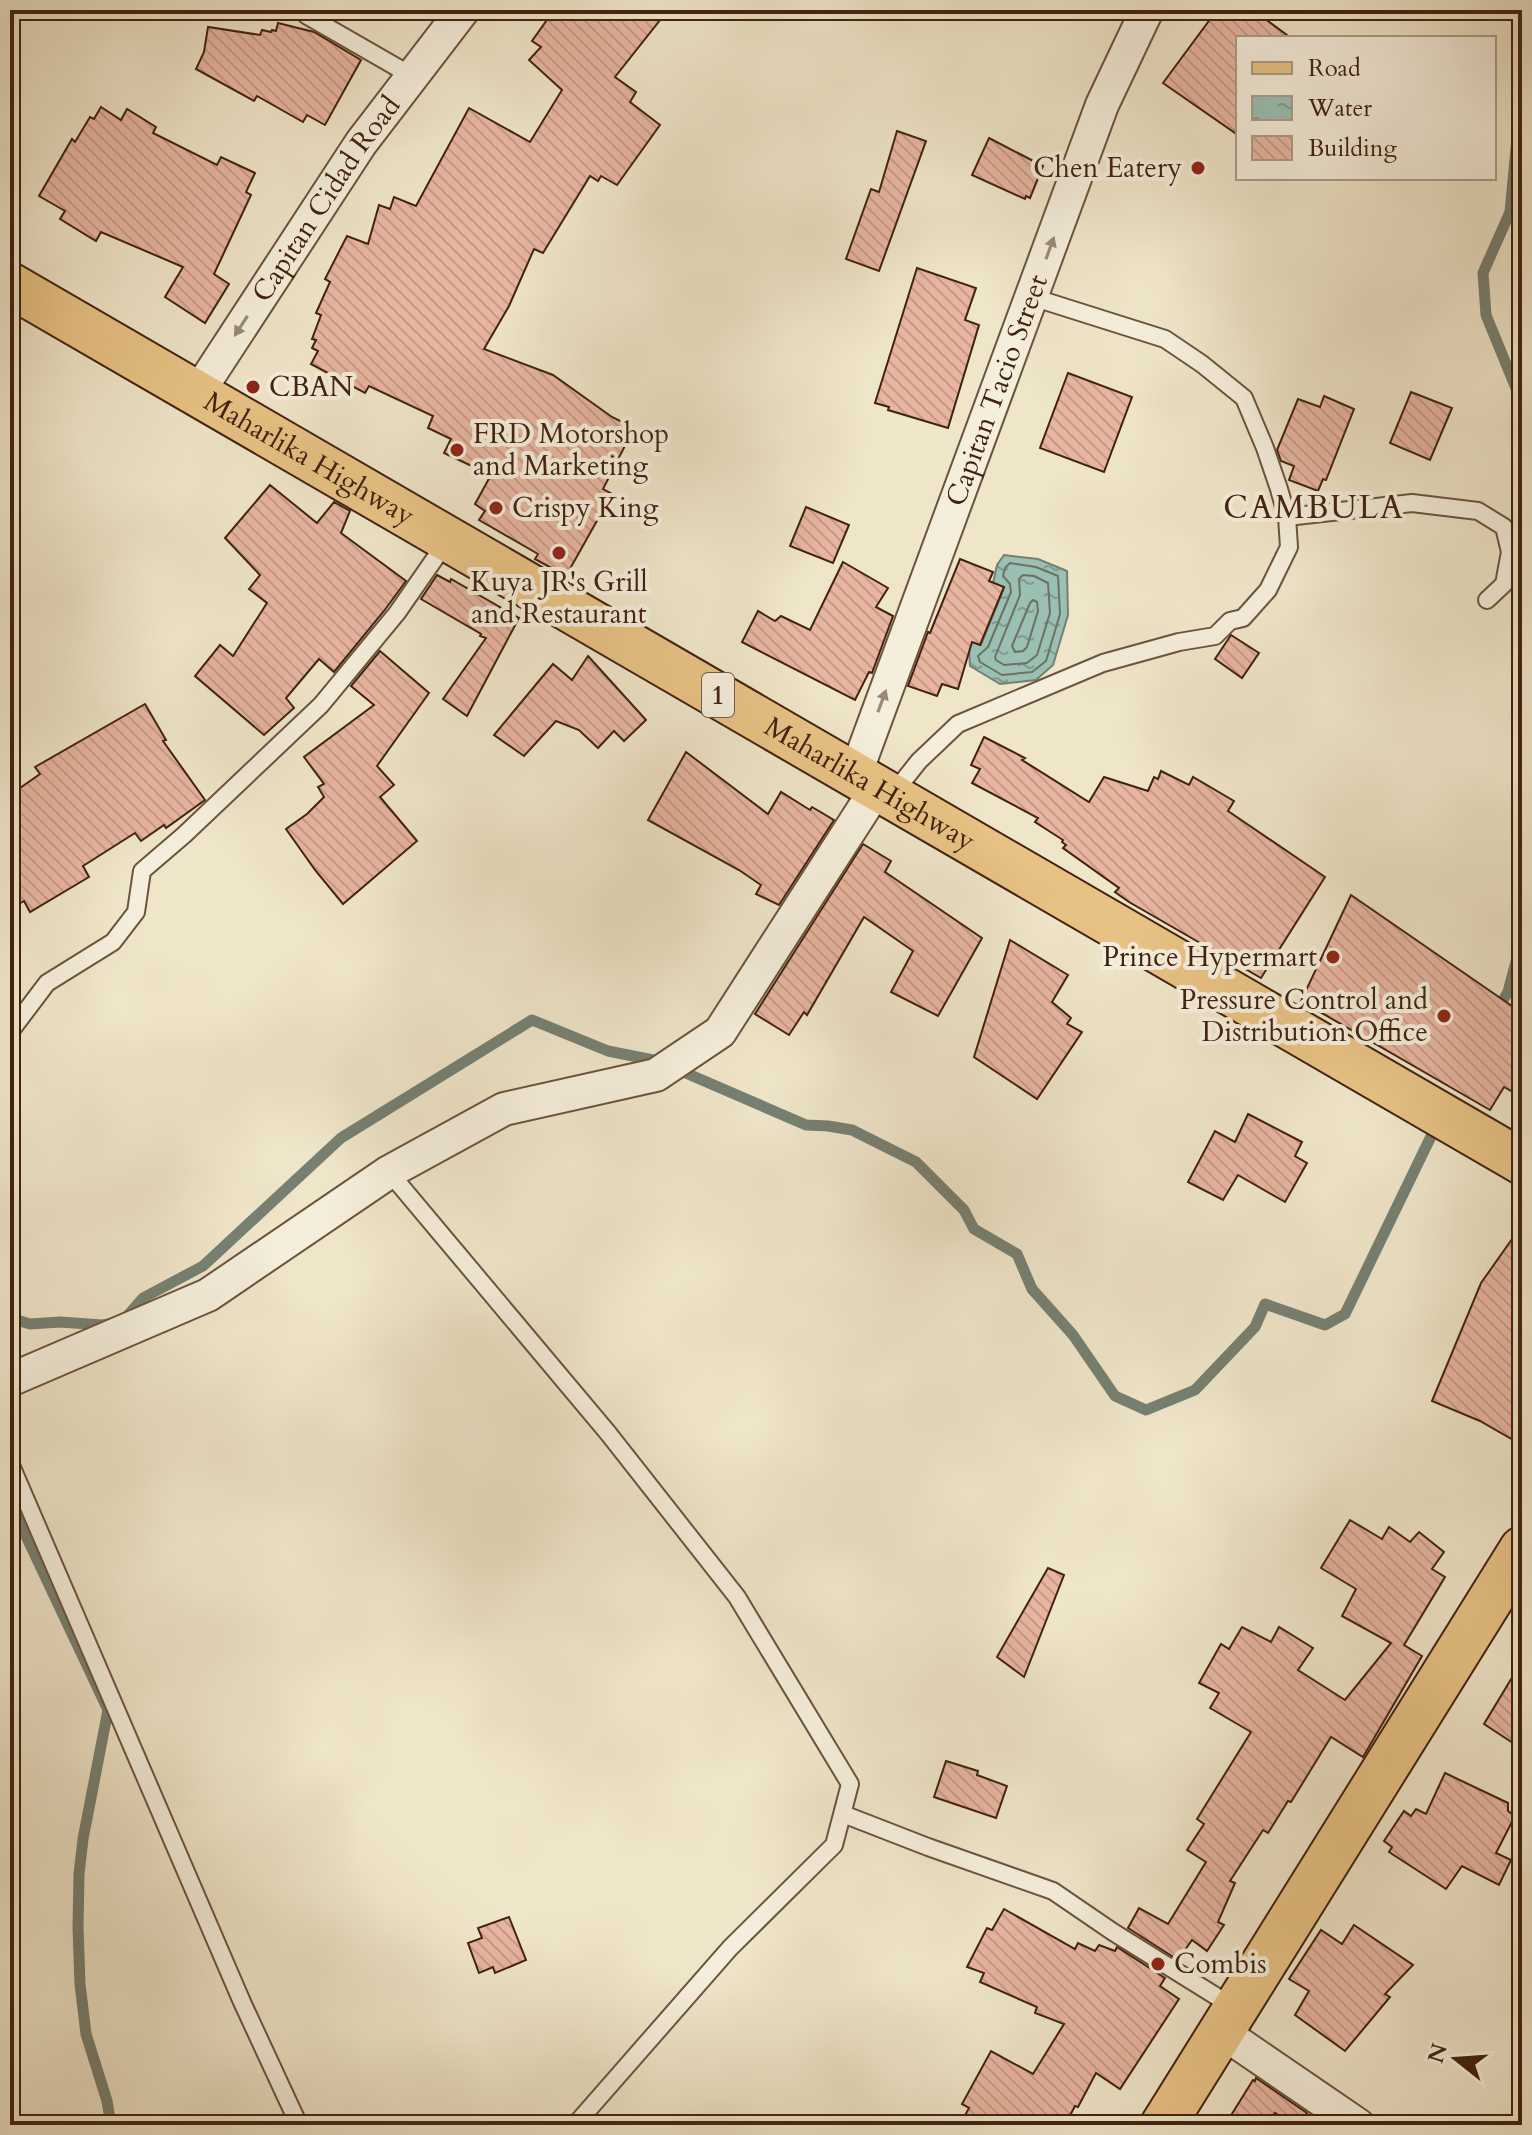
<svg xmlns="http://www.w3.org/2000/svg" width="1532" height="2135" viewBox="0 0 1532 2135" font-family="Cardo,serif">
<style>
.water{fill:url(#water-ripples);stroke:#768072;stroke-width:2}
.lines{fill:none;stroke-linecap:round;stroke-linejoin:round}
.shore{stroke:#6e7062;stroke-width:2}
.stream{stroke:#768072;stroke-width:11}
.building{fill:url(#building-back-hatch);stroke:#412210;stroke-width:2}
.service-casing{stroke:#6c533e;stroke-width:20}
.minor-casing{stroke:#6c533e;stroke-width:36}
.primary-casing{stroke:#412210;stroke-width:48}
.trunk-casing{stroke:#412210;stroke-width:48}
.service{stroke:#f5eedc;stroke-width:16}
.minor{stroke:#f5eedc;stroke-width:32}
.primary{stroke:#e8c284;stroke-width:44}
.trunk{stroke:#e8c284;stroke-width:44}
.oneway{fill:#9b8876}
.poi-dot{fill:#8f2418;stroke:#f5eedc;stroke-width:3}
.labels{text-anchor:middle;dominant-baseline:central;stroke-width:8;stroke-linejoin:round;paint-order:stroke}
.shield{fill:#f5eedc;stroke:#775f4d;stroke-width:2}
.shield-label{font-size:26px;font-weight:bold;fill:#412210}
.poi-label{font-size:28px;fill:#412210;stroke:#f5eedc;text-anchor:start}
.street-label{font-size:28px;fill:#412210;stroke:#f5eedc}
.quarter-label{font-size:32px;letter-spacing:2px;fill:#412210;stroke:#f5eedc}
</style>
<defs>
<pattern id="water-ripples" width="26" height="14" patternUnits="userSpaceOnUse" patternTransform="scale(2)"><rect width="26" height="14" fill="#9abfb3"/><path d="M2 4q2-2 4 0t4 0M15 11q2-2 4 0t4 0" fill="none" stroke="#7f9b90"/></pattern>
<pattern id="building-back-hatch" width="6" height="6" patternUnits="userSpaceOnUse" patternTransform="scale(2)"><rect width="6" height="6" fill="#e7b5a0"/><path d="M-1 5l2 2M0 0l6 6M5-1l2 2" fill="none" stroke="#c79b89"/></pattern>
</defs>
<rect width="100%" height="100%" fill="#efe5c9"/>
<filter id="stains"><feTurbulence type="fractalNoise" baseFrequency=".0025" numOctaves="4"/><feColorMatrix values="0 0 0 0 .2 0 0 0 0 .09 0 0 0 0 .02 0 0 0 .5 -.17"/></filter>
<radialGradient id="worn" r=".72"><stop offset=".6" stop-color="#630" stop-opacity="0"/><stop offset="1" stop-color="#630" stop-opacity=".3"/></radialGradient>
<!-- water -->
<polygon class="water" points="1004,555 1038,559 1067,571 1068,615 1053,665 1036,680 1000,684 970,666 969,650 957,636 981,645 1004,588 993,583 997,565"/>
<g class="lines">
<!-- shore -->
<g class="shore">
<polygon points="1010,563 1036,567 1058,576 1060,614 1046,661 1032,672 1002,675 980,662 978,656 988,647 1011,592 1010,584 1003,576 1005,568"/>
<polygon points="1023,575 1034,576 1048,583 1050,613 1037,655 1027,663 1004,665 996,660 995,657 1020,595 1019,579"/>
<polygon points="1033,600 1037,602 1038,611 1027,647 1023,651 1015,652 1012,646 1030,603"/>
</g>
<!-- stream -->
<g class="stream">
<polyline points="1522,10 1522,14"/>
<polyline points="1522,85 1510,212 1483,273 1486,315 1522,403"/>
<polyline points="1497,1010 1508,992 1522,939"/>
<polyline points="10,1318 30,1324 60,1322 102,1325 122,1322 143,1298 203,1266 341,1138 532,1020 608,1051 658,1061 806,1125 828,1126 852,1130 916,1162 964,1210 974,1229 1017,1254 1032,1289 1073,1335 1115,1396 1146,1410 1195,1390 1255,1327 1265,1304 1325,1325 1345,1314 1437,1124"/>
<polyline points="10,1502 108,1710 83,1839 79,1874 78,1927 80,1984 86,2034 107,2101 111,2125"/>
</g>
</g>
<!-- building -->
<g class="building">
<polygon points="554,10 668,10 615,77 636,92 630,102 660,125 617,185 601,176 598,181 590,176 543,253 534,249 509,306 484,349 553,375 612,417 634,428 603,489 612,494 566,576 535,559 538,554 479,520 485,511 475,504 491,475 444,453 451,439 428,428 433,416 369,386 365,393 311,364 318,351 312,348 316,340 312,339 321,315 316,313 330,282 325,279 347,236 368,244 379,205 390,209 394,197 416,206 469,108 530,142 562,90 529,60 541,47 532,41"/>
<polygon points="1217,10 1253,10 1291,38 1238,38 1238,135 1163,83"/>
<polygon points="278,23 314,32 361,60 325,125 307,115 303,122 257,96 254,101 196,69 204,52 208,27 260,35 262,30 271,32 272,30 276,31"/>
<polygon points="101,107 121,120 127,109 156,127 153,133 217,165 221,157 255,173 246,192 251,195 214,274 229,284 205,323 165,297 183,267 101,232 96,241 60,219 65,211 39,196 72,139 75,142 90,117 94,119"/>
<polygon points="897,131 926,141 879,271 846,259 871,189 879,192"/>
<polygon points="989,138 1043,166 1030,198 1026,196 1025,199 972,175"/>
<polygon points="917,268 976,288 965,320 979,325 948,428 888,410 889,407 875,403"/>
<polygon points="1068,373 1132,397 1104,472 1040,448"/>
<polygon points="1411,392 1452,408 1430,460 1390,443"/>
<polygon points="1324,396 1354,409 1326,480 1323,479 1318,491 1289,480 1294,466 1281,461 1277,450 1298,399 1320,407"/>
<polygon points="270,485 317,523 334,502 350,511 341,533 406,581 384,611 334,672 319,659 286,698 294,708 264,735 195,676 220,645 233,656 267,603 249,589 260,575 225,538"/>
<polygon points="806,507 849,525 833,563 790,546"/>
<polygon points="960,559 993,572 989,581 1004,587 980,645 972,642 958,689 942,684 937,696 908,686 928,632 930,633"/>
<polygon points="843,562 888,588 876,607 893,616 872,673 869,672 855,700 742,642 758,611 775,621 781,616 810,630"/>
<polygon points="437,575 450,582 451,579 519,618 467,716 443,699 486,638 480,636 481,634 421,599"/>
<polygon points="1231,635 1259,653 1242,678 1215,659"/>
<polygon points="380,651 429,693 377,766 394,785 380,797 417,841 343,904 315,870 286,829 307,814 324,797 318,787 324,784 304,757 374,705 351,686"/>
<polygon points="588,656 646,720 624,741 614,731 598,748 579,730 556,721 524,756 494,735 553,664 572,680"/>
<polygon points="145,704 166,740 163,741 205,800 166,828 164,825 141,841 135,833 83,866 89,877 30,912 24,901 10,909 10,795 40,774 35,767"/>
<polygon points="984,737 1025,758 1022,760 1089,802 1104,777 1148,791 1154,777 1158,779 1161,771 1189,785 1193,777 1234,801 1228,811 1325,877 1261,978 1129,902 1115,892 1119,888 1063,848 1066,845 1062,842 1063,840 1035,822 1038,818 972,783 980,769 971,765"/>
<polygon points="686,752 768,814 781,792 810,810 812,807 834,820 779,905 756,894 761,885 739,870 648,820"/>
<polygon points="863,844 891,861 885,872 982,938 938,1016 891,992 913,951 864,917 807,1015 804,1012 789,1035 755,1014"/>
<polygon points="1351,895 1522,1013 1522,1097 1504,1087 1490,1110 1301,1001"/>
<polygon points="1010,940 1068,975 1052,1002 1071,1018 1067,1024 1082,1032 1037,1099 974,1057"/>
<polygon points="1248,1114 1302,1142 1295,1156 1307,1163 1285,1202 1238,1175 1223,1200 1188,1182 1215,1131 1235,1142"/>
<polygon points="1522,1225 1522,1445 1480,1421 1432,1401 1481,1283"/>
<polygon points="1350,1520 1382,1539 1389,1527 1410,1542 1419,1532 1444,1552 1432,1569 1445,1577 1404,1645 1422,1656 1363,1757 1331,1737 1291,1802 1288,1801 1268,1833 1263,1830 1230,1881 1235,1883 1218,1922 1224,1925 1207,1951 1192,1940 1178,1960 1128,1928 1139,1908 1168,1924 1206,1862 1187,1850 1204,1824 1197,1819 1251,1732 1210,1708 1219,1693 1199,1683 1221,1644 1229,1649 1242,1627 1271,1642 1279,1627 1313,1648 1298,1670 1345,1700 1391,1643 1342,1616 1356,1589 1321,1568"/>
<polygon points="1048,1568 1064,1575 1024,1677 997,1657"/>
<polygon points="1522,1661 1522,1749 1484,1724"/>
<polygon points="946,1761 978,1771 977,1775 1007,1786 996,1818 934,1797"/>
<polygon points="1445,1773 1508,1803 1508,1811 1515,1816 1496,1853 1511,1860 1499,1885 1462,1866 1446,1889 1389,1852 1392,1847 1384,1841 1404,1811 1411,1816 1416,1809 1426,1814"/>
<polygon points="1004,1909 1075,1949 1078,1943 1095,1951 1099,1945 1115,1951 1117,1947 1165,1978 1160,1986 1179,1999 1120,2089 1096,2073 1078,2107 1075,2106 1065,2125 960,2125 969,2108 962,2104 991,2051 1033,2074 1064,2024 1035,2013 1037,2007 980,1982 984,1973 967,1967 987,1928 992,1930"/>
<polygon points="509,1917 526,1960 495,1973 493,1967 479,1973 468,1943 482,1938 478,1928"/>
<polygon points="1354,1925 1413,1965 1385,1994 1390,1997 1345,2051 1295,2015 1309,1991 1289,1979 1321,1930 1342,1944"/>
<polygon points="1256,2078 1307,2113 1300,2125 1293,2125 1275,2113 1267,2125 1225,2125 1253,2080 1255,2081"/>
</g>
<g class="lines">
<defs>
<g id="service">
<polyline points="301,10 306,15 412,76"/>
<polyline points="1287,517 1412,503 1478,511 1504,527 1510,552 1504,584 1487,600"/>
<polyline points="892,795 919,761 958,724 1103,663 1179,642 1215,636 1230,621 1243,618 1268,590 1289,547 1287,517 1279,489 1265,448 1244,398 1202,364 1165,339 1032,297"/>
<polyline points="10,1032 47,983 113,942 136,912 142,871 184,835 321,705 397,613 447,541"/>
<polyline points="389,1172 608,1433 737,1597 850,1784 834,1845 730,1948 575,2125"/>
<polyline points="10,1463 242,2002 299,2125"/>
<polyline points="843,1814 928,1847 1053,1891 1113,1932 1235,2008"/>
</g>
<g id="minor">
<path id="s1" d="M197 394 361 143 463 10"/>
<path id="s2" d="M855 775 1102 105 1147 10"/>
<polyline points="10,1380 208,1295 389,1172 504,1109 656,1075 720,1032 877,788"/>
<polyline points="1222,2032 1358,2125"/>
</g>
<polyline id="primary" points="1163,2125 1522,1549"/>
<g id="trunk">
<path id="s3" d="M10 285 1522 1162"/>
</g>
</defs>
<!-- service casing -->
<use href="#service" class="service-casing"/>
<!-- minor casing -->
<use href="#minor" class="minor-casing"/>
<!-- primary casing -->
<use href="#primary" class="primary-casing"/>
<!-- trunk casing -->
<use href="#trunk" class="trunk-casing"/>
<!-- service -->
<use href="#service" class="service"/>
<!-- minor -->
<use href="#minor" class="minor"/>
<!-- primary -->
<use href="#primary" class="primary"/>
<!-- trunk -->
<use href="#trunk" class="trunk"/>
</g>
<!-- one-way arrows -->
<defs><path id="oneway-solid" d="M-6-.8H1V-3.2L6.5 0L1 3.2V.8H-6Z" transform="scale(2)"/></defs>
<g class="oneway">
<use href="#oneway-solid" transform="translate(1050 248) rotate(-70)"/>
<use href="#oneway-solid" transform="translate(241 326) rotate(123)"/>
<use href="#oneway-solid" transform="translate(882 701) rotate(-70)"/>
</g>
<!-- markers -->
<g class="poi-dot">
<circle cx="1198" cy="168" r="8"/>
<circle cx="253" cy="387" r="8"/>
<circle cx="457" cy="450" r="8"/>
<circle cx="496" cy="508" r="8"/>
<circle cx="559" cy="553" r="8"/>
<circle cx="1333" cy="957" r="8"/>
<circle cx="1444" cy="1016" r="8"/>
<circle cx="1158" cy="1964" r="8"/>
</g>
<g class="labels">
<!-- shield labels -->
<rect class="shield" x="702" y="673" width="32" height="44" rx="6"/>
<g class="shield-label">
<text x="718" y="695">1</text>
</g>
<!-- poi labels -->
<g class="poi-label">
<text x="1182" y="168" text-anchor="end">Chen Eatery</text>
<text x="269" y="387">CBAN</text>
<text x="473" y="434">FRD Motorshop<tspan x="473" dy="32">and Marketing</tspan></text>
<text x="512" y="508">Crispy King</text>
<text x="559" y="582" text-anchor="middle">Kuya JR's Grill<tspan x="559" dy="32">and Restaurant</tspan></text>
<text x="1317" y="957" text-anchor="end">Prince Hypermart</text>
<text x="1428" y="1000" text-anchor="end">Pressure Control and<tspan x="1428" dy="32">Distribution Office</tspan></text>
<text x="1174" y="1964">Combis</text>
</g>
<!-- street labels -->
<g class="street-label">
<text stroke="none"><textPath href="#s1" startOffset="234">Capitan Cidad Road</textPath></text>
<text stroke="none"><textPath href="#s2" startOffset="410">Capitan Tacio Street</textPath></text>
<text stroke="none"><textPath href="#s3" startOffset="346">Maharlika Highway</textPath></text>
<text stroke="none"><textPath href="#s3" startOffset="994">Maharlika Highway</textPath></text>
</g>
<!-- quarter labels -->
<g class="quarter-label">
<text x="1314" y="508">CAMBULA</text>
</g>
</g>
<!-- margin -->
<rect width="1532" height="2135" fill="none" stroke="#efe5c9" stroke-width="40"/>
<rect x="12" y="12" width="1508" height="2111" fill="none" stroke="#412210" stroke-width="4"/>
<rect x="20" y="20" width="1492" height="2095" fill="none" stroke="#412210" stroke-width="2"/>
<!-- legend -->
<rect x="1236" y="36" width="260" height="144" fill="#f5eedc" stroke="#ad9c8a" stroke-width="2"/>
<rect x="1252" y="62" width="40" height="12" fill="#e8c284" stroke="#ad9c8a" stroke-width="2"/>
<text x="1308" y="76" font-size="24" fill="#412210">Road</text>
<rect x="1252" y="96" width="40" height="24" fill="url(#water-ripples)" stroke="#ad9c8a" stroke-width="2"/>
<text x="1308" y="116" font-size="24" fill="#412210">Water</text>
<rect x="1252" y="136" width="40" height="24" fill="url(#building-back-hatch)" stroke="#ad9c8a" stroke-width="2"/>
<text x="1308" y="156" font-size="24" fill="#412210">Building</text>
<!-- north arrow -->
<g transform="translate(1456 2059) rotate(287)" stroke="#f5eedc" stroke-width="6" paint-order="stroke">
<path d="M0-6L14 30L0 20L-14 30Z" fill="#412210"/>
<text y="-12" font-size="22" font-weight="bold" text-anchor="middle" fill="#412210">N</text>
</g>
<rect width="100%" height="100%" filter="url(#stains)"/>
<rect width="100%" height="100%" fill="url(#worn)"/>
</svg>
